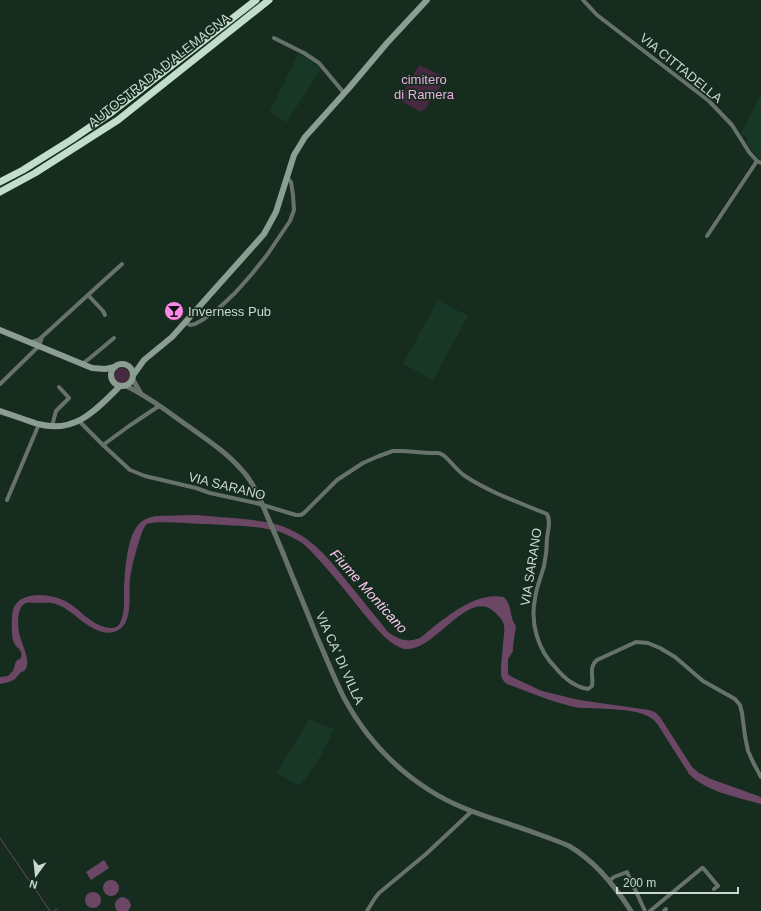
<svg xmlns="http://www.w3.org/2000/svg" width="761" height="911" viewBox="0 0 761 911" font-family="Helvetica,sans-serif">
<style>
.built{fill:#193726}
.green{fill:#462841}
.water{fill:#6c4765}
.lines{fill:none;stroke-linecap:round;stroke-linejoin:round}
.stream{stroke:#6c4765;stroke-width:1}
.minor{stroke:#67726b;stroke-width:4}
.tertiary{stroke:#67726b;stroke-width:5}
.secondary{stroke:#8c9d92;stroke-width:6}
.motorway{stroke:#c2ddcc;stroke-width:7}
.tertiary-bridge{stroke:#67726b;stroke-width:5}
.labels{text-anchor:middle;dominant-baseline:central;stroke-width:3.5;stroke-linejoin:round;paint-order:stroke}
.street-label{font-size:13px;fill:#cbd8d0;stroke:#152c1f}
.park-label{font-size:13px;fill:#edafe0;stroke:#152c1f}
.poi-label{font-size:13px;fill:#cbd8d0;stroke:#152c1f;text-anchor:start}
.water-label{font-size:14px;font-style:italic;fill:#fac7ef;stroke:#152c1f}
</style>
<rect width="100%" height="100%" fill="#152c1f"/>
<!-- built -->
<g class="built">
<polygon points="298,54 308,59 321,69 287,122 281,119 270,111"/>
<polygon points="761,93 761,161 747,144 748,138 741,134"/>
<polygon points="438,300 468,316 433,380 403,364"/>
<polygon points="309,719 334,729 322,754 300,786 277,773"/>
</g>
<!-- green -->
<g class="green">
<polygon points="419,65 445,77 433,101 431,100 424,111 422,110 421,112 399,100"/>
<circle cx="122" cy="376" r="8"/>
</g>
<!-- water -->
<g class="water">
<path d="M197 515C223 518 254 518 279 525 312 536 329 559 350 585 363 601 376 617 388 632 400 640 407 643 420 638 443 620 473 591 504 597 513 607 509 617 516 626L513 646V651L508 659V674L509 675 514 678 542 691 579 700 649 710 655 712 660 717 692 767 699 773 711 779 761 797V804C737 797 707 792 689 774L658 725C656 722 654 720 651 718 637 708 602 709 584 708 577 708 570 706 563 704 544 699 526 691 507 684 505 682 503 681 502 678 501 676 501 672 501 670 501 662 502 654 503 646 503 638 506 630 503 622 501 618 496 613 492 610 465 590 430 659 401 648 386 642 374 625 363 613 350 596 336 579 322 563 317 558 313 553 308 548 301 541 290 536 280 532 257 525 232 526 208 524 196 524 155 520 147 524 143 527 142 534 140 538 136 551 132 564 130 578 128 594 135 626 114 632 99 636 83 622 72 613 67 610 63 606 58 605 52 602 45 603 38 603 34 603 29 602 26 603 16 607 18 625 19 633 21 643 33 663 24 671 23 672 21 672 20 673 18 675 17 677 15 679 11 682 5 683 0 684V677L8 676 13 671 16 661 21 658C23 649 17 649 14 643 11 637 11 613 14 607 23 590 53 594 67 602 82 611 92 626 110 628 115 628 118 627 120 623 125 613 124 600 124 590 125 572 126 540 138 525 142 520 149 517 156 516Z"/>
<polygon points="104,860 109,868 91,880 86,872"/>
<circle cx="111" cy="888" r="8"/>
<circle cx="93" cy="900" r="8"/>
<path d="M122 897C128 898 130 901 131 906L128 911H117C113 905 115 899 122 897Z"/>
</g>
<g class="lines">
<!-- stream -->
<g class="stream">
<polyline points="0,838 50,911"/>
<polyline points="54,911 57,909"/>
</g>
<!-- minor -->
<g class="minor">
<polyline points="583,0 597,15 709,101 732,125 749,152 757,161 761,163"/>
<polyline points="274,38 304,53 319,63 344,93"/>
<polyline points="707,236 757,161"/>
<polyline points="88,295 103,311 105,315"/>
<polyline points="185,322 190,325 195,324 204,319 219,308 235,293 251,275 267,255 290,221 294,210 293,195 291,182 287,178"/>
<polyline points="32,342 38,340 43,336 122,264"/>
<polyline points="82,364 90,358 114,338"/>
<polyline points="0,384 39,346 42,337"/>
<path d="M79 421 103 445 130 470 145 476 196 488 210 493 256 503 296 515H301L304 513 337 480 363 463 379 456 393 451H403L429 453H439L443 455C451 461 457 471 465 476 489 492 520 503 547 514 551 522 548 530 547 538 547 548 546 557 544 566 541 577 536 588 535 599 530 623 538 650 555 667 563 677 575 687 588 689L592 686C594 676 588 668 597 660L636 642 648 643 660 648 675 657 703 681 735 699 740 705 742 713 745 736 748 751 754 764 761 777"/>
<polyline points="52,426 56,411 69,398 59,387"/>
<polyline points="103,445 129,426 159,406"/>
<polyline points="7,500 39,424"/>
<polyline points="609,881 614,877 627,872 645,911"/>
<polyline points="367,911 375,898 379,893 426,854 472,811"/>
<polyline points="650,911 702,868 703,868 718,886 714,889"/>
<polyline points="664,911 666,909"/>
</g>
<!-- tertiary -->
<g class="tertiary">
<polyline points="133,380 140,392"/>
<path d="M126 386C148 396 168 412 188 426 206 439 225 451 240 468 249 477 255 488 260 499"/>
<path d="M283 553C294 581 306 609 317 637 326 657 334 678 344 698 364 735 393 767 429 790 461 811 500 820 535 833 546 837 558 841 569 846 595 861 615 886 631 911"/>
</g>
<!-- secondary -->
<g class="secondary">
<polyline points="0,330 92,368 105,369 115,367"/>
<circle cx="122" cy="375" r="11"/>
<polyline points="134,374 144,360 172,337 264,234 276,212 294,155 305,137 349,88 387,43 427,0"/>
<path d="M0 411C13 415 25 420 38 424 75 434 96 410 120 386"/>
</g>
<!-- motorway -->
<g class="motorway">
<polyline points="0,182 23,170 71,140 112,112 256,0"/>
<polyline points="0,192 35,173 118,120 269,0"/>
</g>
<!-- tertiary-bridge -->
<polyline class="tertiary-bridge" points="260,499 283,553"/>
</g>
<!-- icons -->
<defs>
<symbol id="bar-disc" viewBox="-11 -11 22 22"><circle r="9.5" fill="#fb87e6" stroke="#152c1f"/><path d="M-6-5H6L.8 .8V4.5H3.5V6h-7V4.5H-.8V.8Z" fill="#111"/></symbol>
</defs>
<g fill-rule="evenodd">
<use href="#bar-disc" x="163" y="300" width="22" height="22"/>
</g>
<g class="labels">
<!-- street labels -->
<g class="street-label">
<text transform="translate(681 68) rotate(39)">VIA CITTADELLA</text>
<text transform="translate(159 70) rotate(-38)">AUTOSTRADA D'ALEMAGNA</text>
<text transform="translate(227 486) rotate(14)">VIA SARANO</text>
<text transform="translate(531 567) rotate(-81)">VIA SARANO</text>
<text transform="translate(340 658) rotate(66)">VIA CA' DI VILLA</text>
</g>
<!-- park labels -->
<g class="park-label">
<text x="424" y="79">cimitero<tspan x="424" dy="15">di Ramera</tspan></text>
</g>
<!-- poi labels -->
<g class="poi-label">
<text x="188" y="311">Inverness Pub</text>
</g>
<!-- water labels -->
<g class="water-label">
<text transform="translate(369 591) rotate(48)">Fiume Monticano</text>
</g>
</g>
<!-- north arrow -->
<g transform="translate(36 875) rotate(195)" stroke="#152c1f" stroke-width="3" paint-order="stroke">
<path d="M0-3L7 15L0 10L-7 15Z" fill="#cbd8d0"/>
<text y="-6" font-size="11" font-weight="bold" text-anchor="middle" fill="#cbd8d0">N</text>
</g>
<!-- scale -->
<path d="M617 887v6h121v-6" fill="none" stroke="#cbd8d0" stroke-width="2"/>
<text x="623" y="887" font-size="12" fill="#cbd8d0" stroke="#152c1f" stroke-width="3" paint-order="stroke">200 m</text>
</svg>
